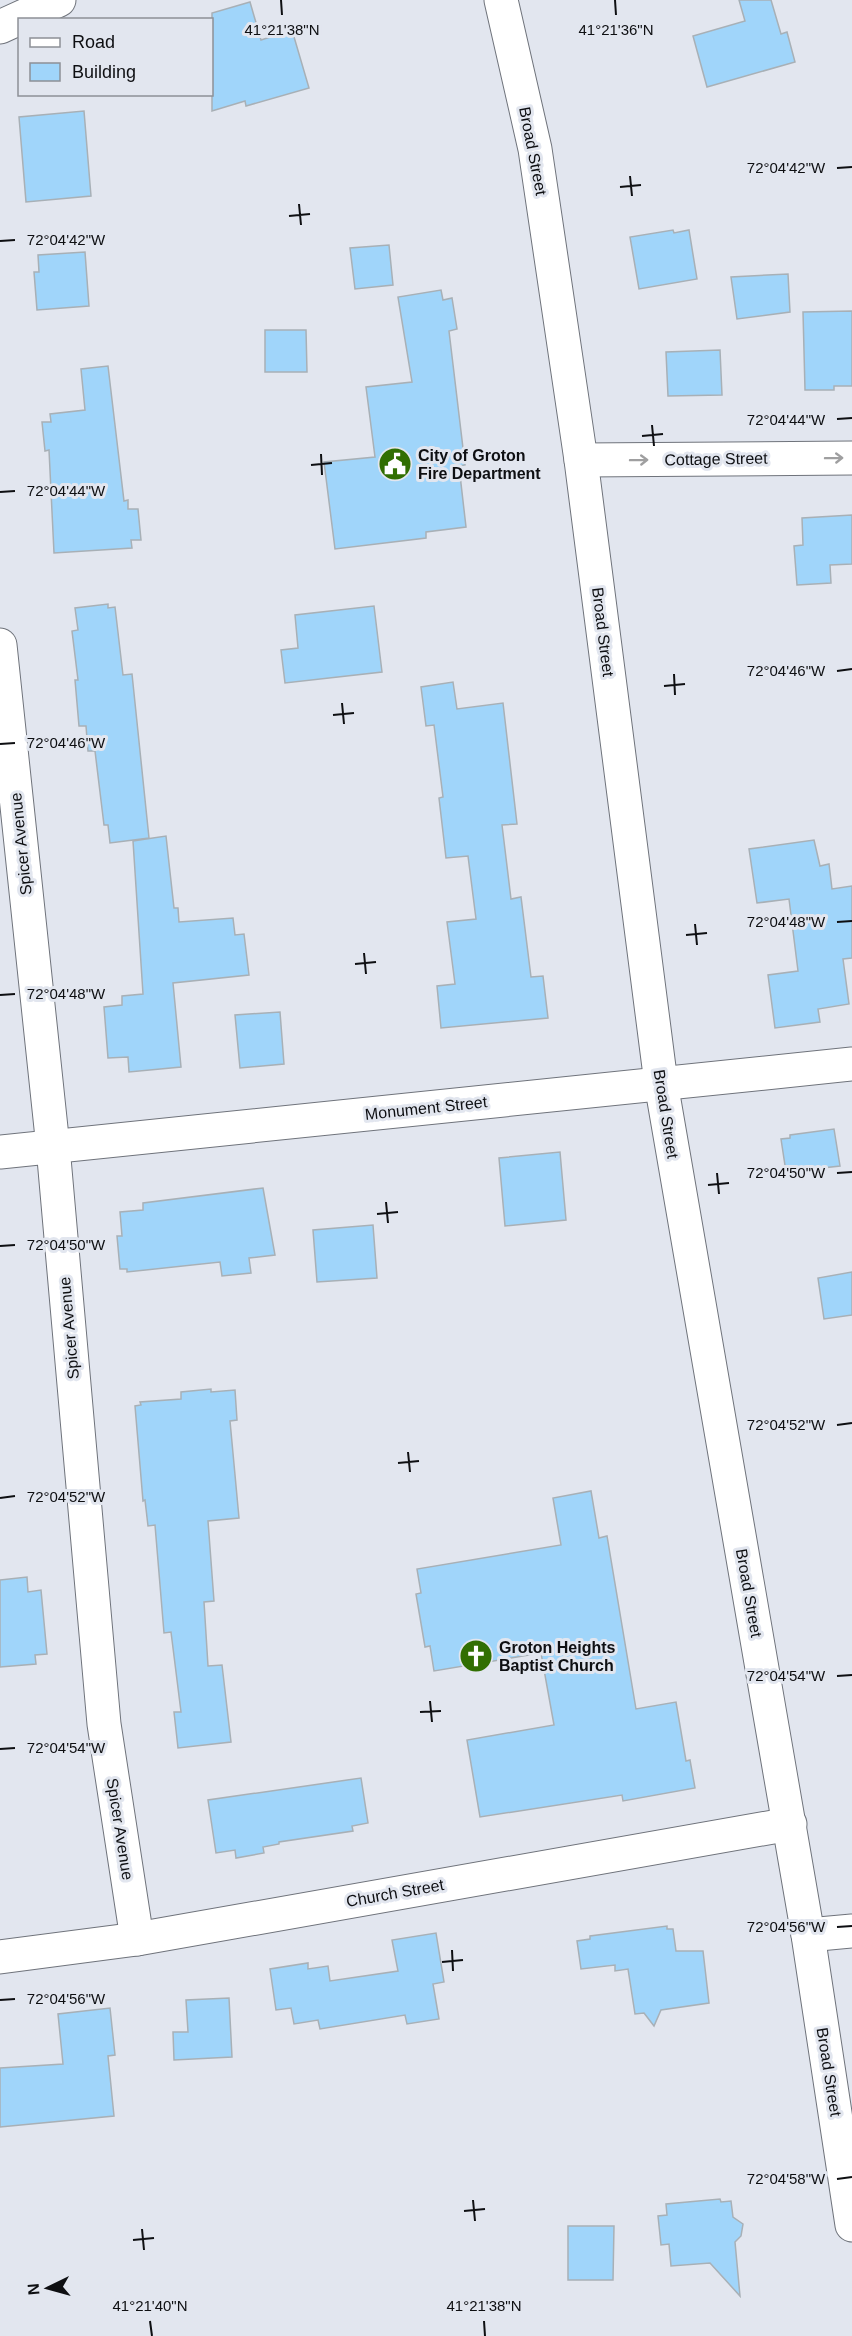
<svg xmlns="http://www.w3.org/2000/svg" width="852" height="2336" viewBox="0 0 852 2336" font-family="Arial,sans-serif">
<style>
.building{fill:#a0d5fa;stroke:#a8b0b6;stroke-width:1.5}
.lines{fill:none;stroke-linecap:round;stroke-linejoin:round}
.minor-casing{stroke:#6f737b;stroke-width:35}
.secondary-casing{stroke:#6f737b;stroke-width:35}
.minor{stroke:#fff;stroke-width:33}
.secondary{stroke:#fff;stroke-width:33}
.oneway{stroke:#9f9fa0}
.ticks{fill:none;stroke:#0e0f12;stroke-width:2}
.labels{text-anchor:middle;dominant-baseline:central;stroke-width:6;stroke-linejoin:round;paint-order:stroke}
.street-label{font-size:16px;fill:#0e0f12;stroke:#e2e6ef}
.poi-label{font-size:16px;font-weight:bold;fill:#0e0f12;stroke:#e2e6ef;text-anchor:start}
.ticks-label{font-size:15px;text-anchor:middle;fill:#0e0f12;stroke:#e2e6ef;stroke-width:6;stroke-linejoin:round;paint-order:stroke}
</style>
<rect width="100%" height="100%" fill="#e2e6ef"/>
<!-- building -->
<g class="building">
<polygon points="739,0 771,0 781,34 787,32 795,62 707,87 693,36 745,21"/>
<polygon points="250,2 261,40 292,30 309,88 246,106 245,101 212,111 212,13"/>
<polygon points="84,111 91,196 26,202 19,117"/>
<polygon points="673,230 674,233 689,230 697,279 639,289 630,237"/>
<polygon points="389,245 393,285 355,289 350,248"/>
<polygon points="85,252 89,306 37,310 34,272 39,272 38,255"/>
<polygon points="788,274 790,312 737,319 731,277"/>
<polygon points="441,290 443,300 452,298 457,329 449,331 465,465 459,466 466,527 426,532 426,538 335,549 324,462 375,457 366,387 412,382 398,297"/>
<polygon points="852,311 852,386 834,386 834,390 805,390 803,312"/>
<polygon points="265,330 306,330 307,372 265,372"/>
<polygon points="720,350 722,395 668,396 666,352"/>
<polygon points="108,366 124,501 128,500 128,509 138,509 141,540 131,540 132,548 54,553 49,450 45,451 42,422 51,422 50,414 85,410 81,369"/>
<polygon points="852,515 852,564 830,565 831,583 797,585 794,546 803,545 802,518"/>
<polygon points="108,604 108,608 115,607 123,675 132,674 149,838 110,843 108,825 104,825 95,751 88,751 86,726 79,726 75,680 78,680 72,631 78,630 75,608"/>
<polygon points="374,606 382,672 285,683 281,650 298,648 295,615"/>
<polygon points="453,682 457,709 503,703 517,824 502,825 511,899 521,897 531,977 543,976 548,1018 441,1028 437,986 455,984 447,922 476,919 468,856 446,858 439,798 443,797 434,725 426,726 421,687"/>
<polygon points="166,836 174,908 178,908 179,922 233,918 235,935 244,934 249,975 173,983 181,1067 129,1072 128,1057 108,1058 104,1007 122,1005 122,996 143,994 133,841"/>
<polygon points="814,840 820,866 829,864 832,889 852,886 852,958 843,959 849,1004 818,1009 820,1022 775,1028 768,975 798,971 789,899 757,903 749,849"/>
<polygon points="280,1012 284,1064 240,1068 235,1015"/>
<polygon points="834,1129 840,1166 786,1172 781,1139 790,1138 790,1135"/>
<polygon points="560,1152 566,1220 505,1226 499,1158"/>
<polygon points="263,1188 275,1255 249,1258 251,1273 222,1276 220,1262 127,1272 127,1269 120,1269 117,1236 122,1236 120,1212 143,1210 143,1203"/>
<polygon points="373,1225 377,1278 317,1282 313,1230"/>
<polygon points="852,1272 852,1315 824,1319 818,1278"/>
<polygon points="211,1389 211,1392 235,1390 237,1420 230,1421 239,1518 208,1521 214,1601 204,1602 208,1666 222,1665 231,1742 178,1748 174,1712 181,1712 171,1632 164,1633 155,1525 148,1526 145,1500 143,1501 135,1406 141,1405 140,1402 181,1399 181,1392"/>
<polygon points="591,1491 599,1538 607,1536 636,1709 676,1702 686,1761 690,1760 695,1788 623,1801 622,1795 480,1817 467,1740 554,1725 541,1653 434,1671 430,1646 425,1647 416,1594 421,1593 417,1569 561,1545 553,1498"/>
<polygon points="27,1577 28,1592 41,1590 47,1654 35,1655 36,1664 0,1667 0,1580"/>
<polygon points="361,1778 368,1823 352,1826 353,1831 279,1842 279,1844 263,1847 264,1853 236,1858 235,1850 216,1853 208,1800"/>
<polygon points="667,1926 667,1929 673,1929 676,1951 703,1951 709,2003 661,2010 654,2026 644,2013 635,2014 628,1969 615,1971 615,1965 581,1969 577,1941 590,1939 590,1936"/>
<polygon points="436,1933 444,1982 433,1984 439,2019 407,2024 405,2015 320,2029 318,2020 294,2024 291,2008 276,2010 270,1969 308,1963 308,1969 328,1966 330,1981 398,1971 392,1940"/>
<polygon points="229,1998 232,2057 174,2060 173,2032 188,2032 186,2000"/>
<polygon points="110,2008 115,2055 108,2056 114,2116 0,2127 0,2068 63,2064 58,2014"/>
<polygon points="720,2199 721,2202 731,2201 733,2217 743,2224 741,2236 735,2242 740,2296 710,2263 671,2266 669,2244 661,2245 658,2216 667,2215 666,2204"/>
<polygon points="568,2226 614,2226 613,2280 568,2280"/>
</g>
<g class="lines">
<defs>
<g id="minor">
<polyline points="501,0 535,149 581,460 661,1083 808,1935 852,2225"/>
<polyline points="581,460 852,458"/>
<polyline points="0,645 53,1147 104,1724 137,1939"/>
<polyline points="0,1152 852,1064"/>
<polyline points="808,1935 852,1931"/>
<polyline points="0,1957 137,1939 790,1824"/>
</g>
<polyline id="secondary" points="0,27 59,0"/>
</defs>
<!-- minor casing -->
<use href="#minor" class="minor-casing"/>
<!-- secondary casing -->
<use href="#secondary" class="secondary-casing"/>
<!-- minor -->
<use href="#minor" class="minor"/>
<!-- secondary -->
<use href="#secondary" class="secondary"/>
</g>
<!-- one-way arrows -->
<defs><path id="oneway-shaft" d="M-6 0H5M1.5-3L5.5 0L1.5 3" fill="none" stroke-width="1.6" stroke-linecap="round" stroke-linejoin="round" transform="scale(1.5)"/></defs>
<g class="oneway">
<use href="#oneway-shaft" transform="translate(834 458) rotate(-1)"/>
<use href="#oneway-shaft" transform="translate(639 460) rotate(-1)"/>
</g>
<!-- ticks -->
<path class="ticks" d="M281 0 282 15M615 0 616 15M837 168 852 167M630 176 632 196M620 187 641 185M299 204 301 225M289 216 310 214M0 241 15 240M837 419 852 418M652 425 654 446M642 436 663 434M321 454 322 475M311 465 332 463M0 492 15 491M837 671 852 669M674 674 675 695M664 686 685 684M342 703 344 724M333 715 354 713M0 744 15 743M837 922 852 921M695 924 697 945M686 935 707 933M364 953 366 974M355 964 376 962M0 995 15 994M717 1173 719 1194M837 1173 852 1172M708 1185 729 1183M386 1202 388 1223M377 1214 398 1212M0 1246 15 1245M837 1425 852 1423M408 1452 410 1472M398 1463 419 1461M0 1498 15 1496M837 1676 852 1675M430 1701 432 1722M420 1712 441 1711M0 1749 15 1748M837 1927 852 1926M452 1950 453 1971M442 1962 463 1960M0 2000 15 1999M837 2179 852 2177M473 2200 475 2221M464 2211 485 2209M142 2229 144 2250M133 2240 154 2238M150 2321 152 2336M484 2321 485 2336"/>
<!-- icons -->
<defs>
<symbol id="civic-disc" viewBox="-11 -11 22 22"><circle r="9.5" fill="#316f02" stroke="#e2e6ef"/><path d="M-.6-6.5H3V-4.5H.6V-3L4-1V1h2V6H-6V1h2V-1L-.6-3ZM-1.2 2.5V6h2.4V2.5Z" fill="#fff"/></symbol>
<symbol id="church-disc" viewBox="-11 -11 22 22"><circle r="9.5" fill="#316f02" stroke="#e2e6ef"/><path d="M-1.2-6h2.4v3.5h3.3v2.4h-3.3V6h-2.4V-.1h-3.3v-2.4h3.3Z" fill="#fff"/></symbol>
</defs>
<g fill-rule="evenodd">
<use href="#civic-disc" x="376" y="445" width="38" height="38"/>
<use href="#church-disc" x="457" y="1637" width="38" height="38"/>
</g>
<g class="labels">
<!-- street labels -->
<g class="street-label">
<text transform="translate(533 151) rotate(79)">Broad Street</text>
<text transform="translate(716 459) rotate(-1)">Cottage Street</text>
<text transform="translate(603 632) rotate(83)">Broad Street</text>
<text transform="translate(21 844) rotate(-96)">Spicer Avenue</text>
<text transform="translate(426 1108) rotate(-6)">Monument Street</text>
<text transform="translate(666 1114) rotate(81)">Broad Street</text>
<text transform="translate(69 1328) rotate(-95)">Spicer Avenue</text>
<text transform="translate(749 1593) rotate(80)">Broad Street</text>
<text transform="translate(120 1829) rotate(81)">Spicer Avenue</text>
<text transform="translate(395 1893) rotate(-10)">Church Street</text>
<text transform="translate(829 2072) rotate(81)">Broad Street</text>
</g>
<!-- poi labels -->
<g class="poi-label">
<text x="418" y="455">City of Groton<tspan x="418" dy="18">Fire Department</tspan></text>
<text x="499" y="1647">Groton Heights<tspan x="499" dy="18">Baptist Church</tspan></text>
</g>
</g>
<g class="ticks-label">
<text x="282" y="35">41°21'38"N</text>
<text x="616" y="35">41°21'36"N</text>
<text x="786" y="173">72°04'42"W</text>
<text x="66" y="245">72°04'42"W</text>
<text x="786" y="425">72°04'44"W</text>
<text x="66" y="496">72°04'44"W</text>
<text x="786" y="676">72°04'46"W</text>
<text x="66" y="748">72°04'46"W</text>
<text x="786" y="927">72°04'48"W</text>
<text x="66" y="999">72°04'48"W</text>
<text x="786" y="1178">72°04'50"W</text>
<text x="66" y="1250">72°04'50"W</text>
<text x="786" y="1430">72°04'52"W</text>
<text x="66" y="1502">72°04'52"W</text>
<text x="786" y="1681">72°04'54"W</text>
<text x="66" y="1753">72°04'54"W</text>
<text x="786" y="1932">72°04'56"W</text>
<text x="66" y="2004">72°04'56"W</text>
<text x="786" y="2184">72°04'58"W</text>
<text x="150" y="2311">41°21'40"N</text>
<text x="484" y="2311">41°21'38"N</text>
</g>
<!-- legend -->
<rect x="18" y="18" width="195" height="78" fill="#e2e6ef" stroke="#8d9097" stroke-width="1.5"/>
<rect x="30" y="38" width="30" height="9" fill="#ffffff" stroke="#8d9097" stroke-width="1.5"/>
<text x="72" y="48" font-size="18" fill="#0e0f12">Road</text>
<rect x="30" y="63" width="30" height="18" fill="#a0d5fa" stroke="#8d9097" stroke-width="1.5"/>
<text x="72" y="78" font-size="18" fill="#0e0f12">Building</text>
<!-- north arrow -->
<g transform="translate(48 2288) rotate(265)" stroke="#e2e6ef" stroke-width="4.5" paint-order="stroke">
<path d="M0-4.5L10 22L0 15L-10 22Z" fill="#0e0f12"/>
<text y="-9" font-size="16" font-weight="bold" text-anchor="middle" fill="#0e0f12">N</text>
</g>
</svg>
